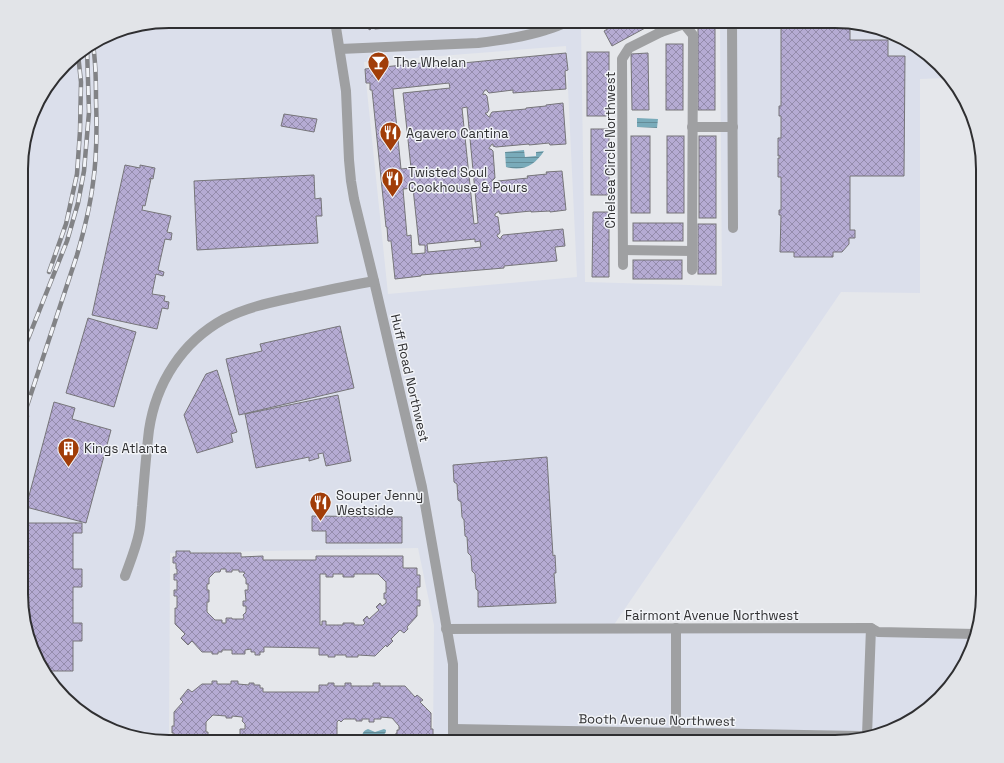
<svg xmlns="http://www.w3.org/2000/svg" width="1004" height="763" viewBox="0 0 1004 763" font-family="'Space Grotesk',sans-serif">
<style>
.built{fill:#dbdfeb;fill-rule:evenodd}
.water{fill:url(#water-rules)}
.building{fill:url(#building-cross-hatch);stroke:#767579;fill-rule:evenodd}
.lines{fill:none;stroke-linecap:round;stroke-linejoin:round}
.street{stroke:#9fa0a2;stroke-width:10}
.rail-casing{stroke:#828386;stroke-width:4.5}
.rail{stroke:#f2f4f8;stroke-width:3;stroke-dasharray:9;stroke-linecap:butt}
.labels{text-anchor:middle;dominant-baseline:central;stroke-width:3;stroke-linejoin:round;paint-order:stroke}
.poi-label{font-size:13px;fill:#2f2f31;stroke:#f2f4f8;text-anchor:start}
.street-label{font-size:13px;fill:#2f2f31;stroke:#f2f4f8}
.rim{fill:none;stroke:#2f2f31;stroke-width:2}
</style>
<defs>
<pattern id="water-rules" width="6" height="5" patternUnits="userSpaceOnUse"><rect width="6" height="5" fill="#79abba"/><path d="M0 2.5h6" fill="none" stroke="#648c98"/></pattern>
<pattern id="building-cross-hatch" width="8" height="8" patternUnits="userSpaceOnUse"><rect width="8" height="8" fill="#b5abd3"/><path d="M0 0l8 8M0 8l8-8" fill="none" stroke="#948cac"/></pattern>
</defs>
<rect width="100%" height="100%" fill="#e5e7eb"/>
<!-- built -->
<path class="built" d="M169 21H594L581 28 585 282 722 286 720 21H844L891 32 932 58 947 78 920 79V293L841 292 609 632 871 628 975 635 972 651 946 691 900 727 835 742H433L434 625 418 548 170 553 169 742H160L113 731 72 705 36 659 21 604 22 150 41 95 72 58 121 29ZM566 46 577 277 388 294 364 62Z"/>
<!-- water -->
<g class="water">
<polygon points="637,118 658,119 657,128 637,127"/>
<path d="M524 150 525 157 536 156V152L544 151C535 165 523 172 506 167L505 152Z"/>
<path d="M368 729 375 732 384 729 386 730C386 735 383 734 380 736L378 742H348L347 739 349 737C354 736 354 739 359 738 364 736 361 731 368 729Z"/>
</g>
<!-- building -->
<g class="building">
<polygon points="357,21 419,21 419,27 409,28 409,26 375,29 372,27 370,30"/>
<polygon points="622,21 644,21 647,27 612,46 604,31"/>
<polygon points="781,21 844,21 855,24 855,25 850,25 850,40 888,40 888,56 905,56 904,176 850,176 850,230 855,230 855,238 849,238 849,244 842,252 833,252 833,257 794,257 794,252 780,252 781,215 779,215 779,210 781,210 781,177 778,177 778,158 780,158 780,156 778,156 778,138 781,138 781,116 779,116 779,106 781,106"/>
<rect x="698" y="28" width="17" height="82"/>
<rect x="666" y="44" width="17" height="66"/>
<rect x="587" y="52" width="22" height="64"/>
<path d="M566 53 568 70 565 71 566 89 513 93V90L489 93 487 91V90H485L483 93V95L485 94 487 96 489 110 487 113H485L489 117H490V115L492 112 526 109V108L546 106V105L563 103 566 144 550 145 549 143 529 145V144L496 147 493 146V144H492L489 148V149H491L493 151 495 178 492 181V182L495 185H497L496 182 498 181 528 178 527 176 547 174 546 172 562 171 566 210 550 212V211L531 212V211L501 214 499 213V211L495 214V216L498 217 500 232 499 234 497 235V236L500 239H501V237L503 235 563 229 565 246 555 247 557 261 504 266V268L421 275V276L395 279 391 241H388L387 227H386L372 90H370V83H366L365 69 431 62 432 66ZM449 83 450 88 403 93 411 168 401 169 393 89ZM467 107 478 223 474 224 462 108ZM413 188 419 245H425V253L412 254 411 235 407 236 403 189ZM475 239V242L480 241 481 247 428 252 427 244Z"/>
<polygon points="648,53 649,110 632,110 631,54"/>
<polygon points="284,114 317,119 314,132 281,126"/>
<rect x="591" y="129" width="18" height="66"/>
<rect x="631" y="136" width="19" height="77"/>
<rect x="667" y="136" width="17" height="77"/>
<rect x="699" y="136" width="17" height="82"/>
<polygon points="125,165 140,168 140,165 155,168 153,179 150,178 149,179 151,179 145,206 143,205 142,210 171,216 167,232 172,233 171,240 165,239 158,270 164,272 163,276 156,274 152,294 165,296 164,301 169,302 168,309 162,308 157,329 92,315"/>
<polygon points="314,175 315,199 321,198 322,216 316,216 318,243 197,250 194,181"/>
<polygon points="593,212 609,212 609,277 592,277"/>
<rect x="633" y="223" width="50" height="18"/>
<rect x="698" y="224" width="18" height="50"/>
<rect x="633" y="260" width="49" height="19"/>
<polygon points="88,318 136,332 114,407 66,393"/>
<polygon points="340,326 354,388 239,415 226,359 262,351 260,344"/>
<polygon points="217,370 237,432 231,434 233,442 197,453 184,415 206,374"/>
<polygon points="338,395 351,461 326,466 323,453 318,454 319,458 309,461 309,457 256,468 245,414"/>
<polygon points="54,402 75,408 72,419 111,430 86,523 26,507"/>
<polygon points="547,457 553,556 555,555 556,573 554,573 556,603 478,607 478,591 476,589 475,574 472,571 471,556 468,553 467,537 465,536 464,520 462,517 461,502 458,500 457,484 454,482 453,465"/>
<polygon points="312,516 402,517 402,543 326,543 326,531 312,531"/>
<polygon points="25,523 82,523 82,533 73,533 73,569 82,569 82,587 73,587 73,623 82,623 82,641 73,641 73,671 45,671 36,659 23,610 23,540"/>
<path d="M176 551H190V553H241V557L263 556V560H316V556H403V568H417V575H420V587H417V600H420V606H417V616L407 627 408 629 404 633 400 630 391 639 393 641 387 647 386 645 375 656 358 655V657H346V655H335V657H328V655H319V648L264 647V652H260V655H255V652H251V649L245 650V654H232V650H222V652H218V654H212V652H202L192 641 188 645 181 638 185 634 175 624V608H177V596H174V590H177V580H174V574H177V569H176V563H173V557H176ZM221 569H226V572H232V570H239V572H243L245 573 243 575 246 579V584H248V590H245L246 601H243V606H246V612L243 615 244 617 243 619H232V618H226V623H222V620H215L207 612V602H209V590H207V584H209V578L215 572H220ZM320 574H326V577H333V574H343V577H354V574H378L386 582V593H384V599H386V603L382 606 380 603 376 607 379 610 369 619 367 616 363 620 365 623 363 625H354V623H343V625H326V621H322V625H320Z"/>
<polygon points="212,681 217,681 217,684 231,684 231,681 238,681 238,684 249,685 249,683 254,683 254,685 260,685 260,688 263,688 263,692 319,692 319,685 328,685 328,683 334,683 334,686 345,686 345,683 351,683 351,686 373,686 373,683 380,683 380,686 405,686 415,697 417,695 423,700 420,702 431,713 431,729 433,729 433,735 430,735 430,742 397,742 397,739 396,739 396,733 397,733 397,730 399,730 399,726 392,718 381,717 381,719 374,719 374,722 369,722 369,719 362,719 362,721 356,721 356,719 344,719 341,722 339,720 337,722 337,742 237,742 237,735 240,735 240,729 245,729 245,724 242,721 243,719 242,717 232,716 232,718 226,718 226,716 213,715 206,722 206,732 208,732 208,738 206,738 206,742 174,742 174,733 172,733 172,726 174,726 174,712 183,702 180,699 188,689 192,692 202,684 212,684"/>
</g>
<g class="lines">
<!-- street -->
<g class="street">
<polyline points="335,21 346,91 349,160 351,181 354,199 374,281 422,487 453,664 453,742"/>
<polyline points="657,21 661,32"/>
<polyline points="732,21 733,228"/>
<path d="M340 49 478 43C501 40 524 37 546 30 554 28 562 24 570 21"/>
<polyline points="692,127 733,127"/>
<polyline points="623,250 692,251"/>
<polyline points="623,265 622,59 629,48 661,32 684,24 693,35 692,270"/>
<path d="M125 576C130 562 136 548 139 533 141 524 141 515 142 506 144 481 146 455 149 430 156 383 182 342 224 319 245 308 268 303 291 298 319 292 346 286 374 281"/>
<polyline points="446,629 871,628 878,632 976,634"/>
<polyline points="453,729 860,736"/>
<polyline points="676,733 676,628"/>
<polyline points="867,735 871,628"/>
</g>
<defs>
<g id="rail">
<polyline points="49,272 66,224 77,174 80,131 81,82 78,54"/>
<polyline points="22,354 67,241 78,203 84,171 89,112 87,49"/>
<path d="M22 421 77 255C84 231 90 207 93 183 97 156 97 128 96 100 96 82 96 63 93 45"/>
<polyline points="22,441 27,416"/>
</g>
</defs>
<!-- rail casing -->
<use href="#rail" class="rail-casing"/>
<!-- rail -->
<use href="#rail" class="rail"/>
</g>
<!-- icons -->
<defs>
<symbol id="bar-pin" viewBox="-11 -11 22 30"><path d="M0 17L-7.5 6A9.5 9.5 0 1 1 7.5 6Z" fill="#a13d08" stroke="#f2f4f8"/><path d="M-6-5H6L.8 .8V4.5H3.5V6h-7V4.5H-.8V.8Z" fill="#fff"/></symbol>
<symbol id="restaurant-pin" viewBox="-11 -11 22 30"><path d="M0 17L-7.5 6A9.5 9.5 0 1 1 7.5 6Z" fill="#a13d08" stroke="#f2f4f8"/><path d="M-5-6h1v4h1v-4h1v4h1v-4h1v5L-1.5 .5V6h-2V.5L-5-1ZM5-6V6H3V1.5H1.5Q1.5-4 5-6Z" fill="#fff"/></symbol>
<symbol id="building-pin" viewBox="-11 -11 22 30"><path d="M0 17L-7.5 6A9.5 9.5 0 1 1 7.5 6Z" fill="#a13d08" stroke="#f2f4f8"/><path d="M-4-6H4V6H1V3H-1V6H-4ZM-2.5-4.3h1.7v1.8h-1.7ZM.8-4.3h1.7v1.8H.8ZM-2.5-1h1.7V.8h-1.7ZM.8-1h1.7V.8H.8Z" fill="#fff"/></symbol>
</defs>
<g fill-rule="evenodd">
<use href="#bar-pin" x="366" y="50" width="25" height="34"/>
<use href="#restaurant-pin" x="378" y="120" width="25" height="34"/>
<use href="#restaurant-pin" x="380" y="166" width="25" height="34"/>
<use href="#building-pin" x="56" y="436" width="25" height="34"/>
<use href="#restaurant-pin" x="308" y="490" width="25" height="34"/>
</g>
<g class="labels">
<!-- poi labels -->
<g class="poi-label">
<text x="394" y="62">The Whelan</text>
<text x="406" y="133">Agavero Cantina</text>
<text x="408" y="172">Twisted Soul<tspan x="408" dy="15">Cookhouse &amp; Pours</tspan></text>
<text x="84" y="448">Kings Atlanta</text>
<text x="336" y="495">Souper Jenny<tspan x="336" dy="15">Westside</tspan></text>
</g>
<!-- street labels -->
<g class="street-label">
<text transform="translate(610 150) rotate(-90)">Chelsea Circle Northwest</text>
<text transform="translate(410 378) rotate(77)">Huff Road Northwest</text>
<text x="712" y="615">Fairmont Avenue Northwest</text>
<text transform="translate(657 720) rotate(1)">Booth Avenue Northwest</text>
</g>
</g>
<!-- crop -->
<path d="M0 0H1004V763H0ZM169 28H835A141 141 0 0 1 976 169V594A141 141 0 0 1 835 735H169A141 141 0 0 1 28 594V169A141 141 0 0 1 169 28Z" fill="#e2e4e8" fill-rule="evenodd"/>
<path class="rim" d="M169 28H835A141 141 0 0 1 976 169V594A141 141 0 0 1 835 735H169A141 141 0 0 1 28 594V169A141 141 0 0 1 169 28Z"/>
</svg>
